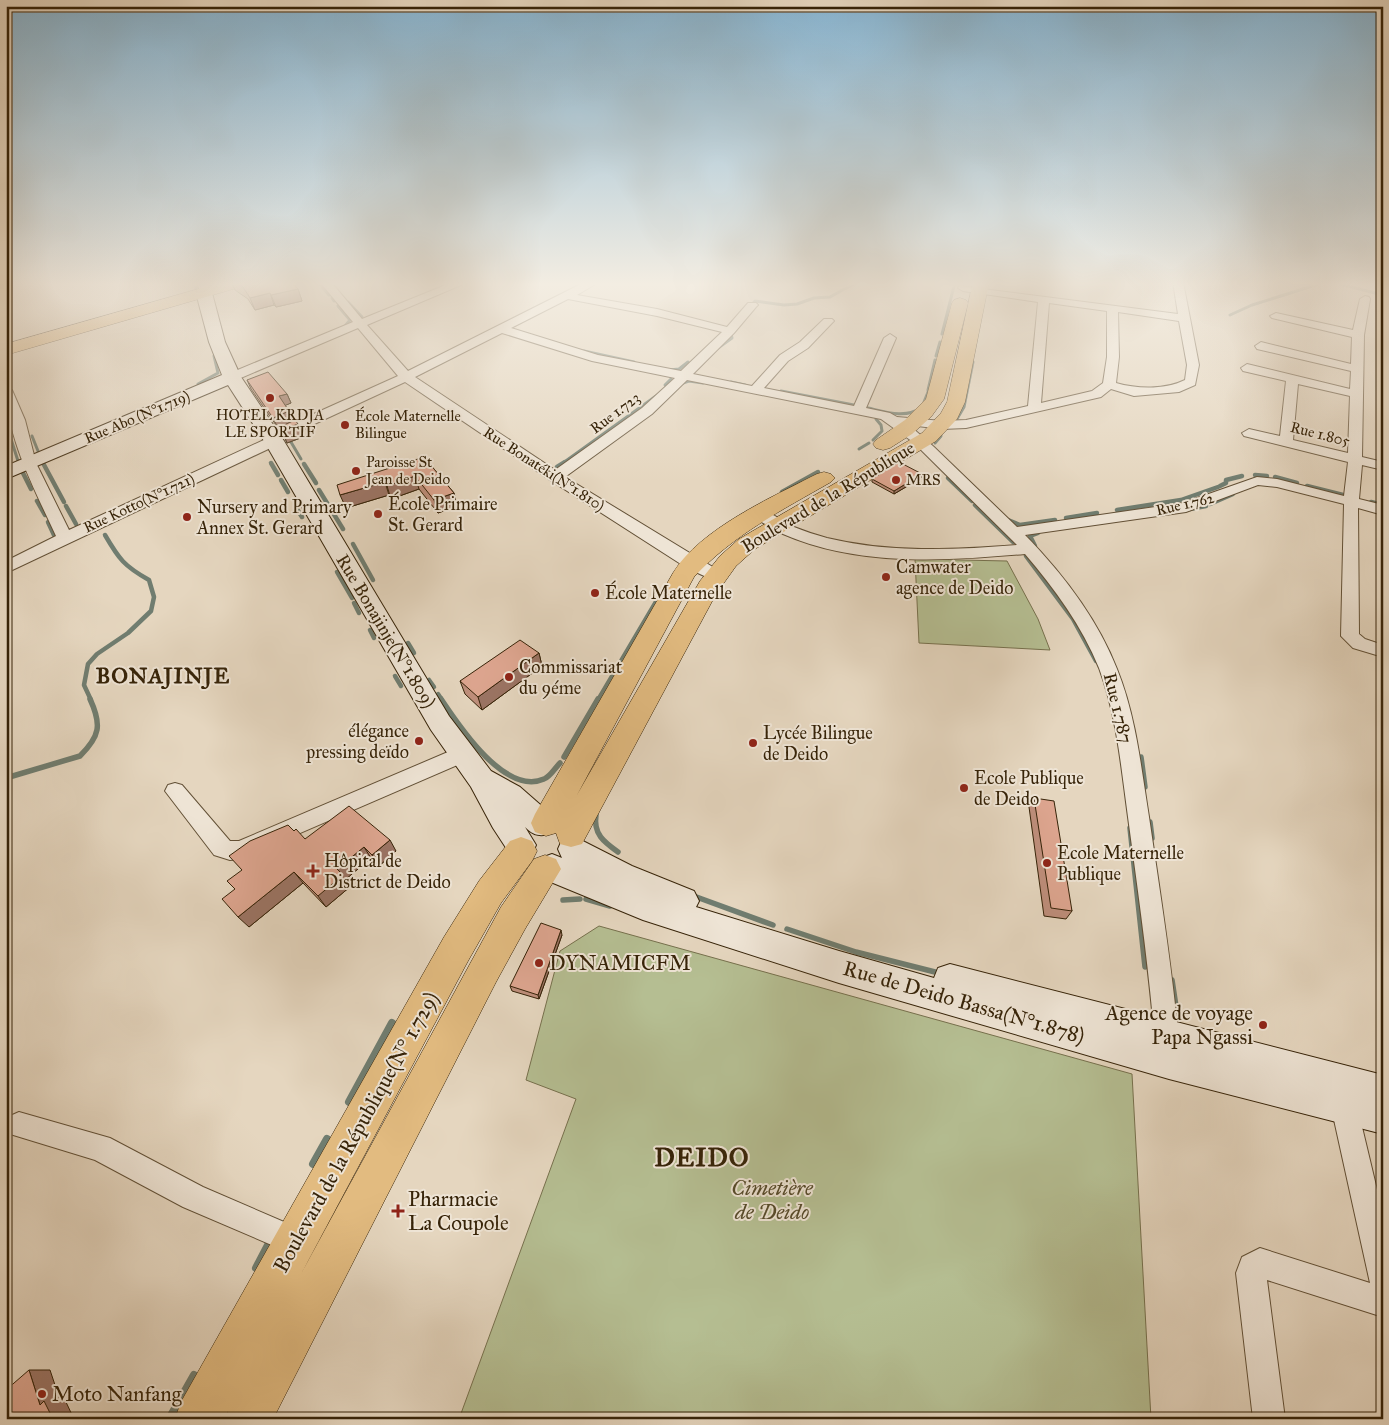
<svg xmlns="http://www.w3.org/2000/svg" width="1389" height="1425" viewBox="0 0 1389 1425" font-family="'IM FELL Great Primer',serif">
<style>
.green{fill:#b5be92;stroke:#76704d}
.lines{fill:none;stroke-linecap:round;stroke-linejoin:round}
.stream-far3{stroke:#707d70;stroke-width:3}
.stream-far2{stroke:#707d70;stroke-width:4.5}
.stream-far1{stroke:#707d70;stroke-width:5.5}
.stream{stroke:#707d70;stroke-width:8}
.street-casing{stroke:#625036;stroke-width:2}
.secondary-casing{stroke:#362308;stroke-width:2}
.primary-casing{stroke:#362308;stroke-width:1}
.street{fill:#eee4d5;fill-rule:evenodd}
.secondary{fill:#eee4d5;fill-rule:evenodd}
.primary{fill:#e2bb80;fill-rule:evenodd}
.wall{fill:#be8e7b;stroke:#362308}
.shaded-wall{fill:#9b7464;stroke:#362308}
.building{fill:#dda58f;stroke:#362308}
.poi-dot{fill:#8f2418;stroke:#eee4d5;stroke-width:2}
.labels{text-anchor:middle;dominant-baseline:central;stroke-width:4;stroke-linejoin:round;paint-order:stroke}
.far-street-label{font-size:15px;fill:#362308;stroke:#eee4d5}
.far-poi-label{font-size:15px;fill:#362308;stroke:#eee4d5;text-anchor:start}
.street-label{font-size:18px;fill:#362308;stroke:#eee4d5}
.poi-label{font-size:18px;fill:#362308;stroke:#eee4d5;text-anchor:start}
.near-poi-label{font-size:21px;fill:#362308;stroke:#eee4d5;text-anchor:start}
.near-street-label{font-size:21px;fill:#362308;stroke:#eee4d5}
.near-park-label{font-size:21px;font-style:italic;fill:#564a2a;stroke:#eee4d5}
.district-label{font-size:22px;font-weight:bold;letter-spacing:1px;fill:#362308;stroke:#eee4d5}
.near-district-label{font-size:26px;font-weight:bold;letter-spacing:1px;fill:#362308;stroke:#eee4d5}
</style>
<rect width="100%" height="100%" fill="#e5d6bf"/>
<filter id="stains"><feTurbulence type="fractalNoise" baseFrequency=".004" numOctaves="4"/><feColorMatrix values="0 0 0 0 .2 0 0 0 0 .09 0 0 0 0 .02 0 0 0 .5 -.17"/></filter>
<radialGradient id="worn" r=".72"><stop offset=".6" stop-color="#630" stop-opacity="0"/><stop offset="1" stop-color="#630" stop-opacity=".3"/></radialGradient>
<!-- green -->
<g class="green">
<polygon points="915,559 1007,561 1038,619 1050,650 919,643"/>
<polygon points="599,926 1132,1074 1151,1419 459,1419 576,1099 526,1080 560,951"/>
</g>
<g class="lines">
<!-- stream-far3 -->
<g class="stream-far3">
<polyline points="1332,282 1383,295"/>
<polyline points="320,284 329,295"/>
<polyline points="196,287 196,290"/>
<polyline points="332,298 334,301"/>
<polyline points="348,302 362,317"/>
<polyline points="338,306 350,320 345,326"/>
<polyline points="750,307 755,301 784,305 797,304 814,298 830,297 857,282"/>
<polyline points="1230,315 1252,305 1325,282"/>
<polyline points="942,334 955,282"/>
<polyline points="718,348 732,338 731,333 733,329"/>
<polyline points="584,351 634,362"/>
<polyline points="936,356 940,342"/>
<polyline points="669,370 679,369 688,362"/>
<polyline points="731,382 745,385"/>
<polyline points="198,384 218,373 214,356"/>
<polyline points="680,384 689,381 703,383"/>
<polyline points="665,385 671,379"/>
<polyline points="928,390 935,360"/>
<polyline points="781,391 859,406"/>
<path d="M864 407C883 411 905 420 922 407L928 392"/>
<polyline points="954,424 964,407 973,362"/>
<polyline points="7,427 11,437"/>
<polyline points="32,436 38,451"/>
<polyline points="288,437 301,459"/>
<polyline points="11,439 18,461"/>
<polyline points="873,440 882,431 881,425 876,419"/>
<polyline points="935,443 941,436"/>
<polyline points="859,449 869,443"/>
<polyline points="563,463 656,396"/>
</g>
<!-- stream-far2 -->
<g class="stream-far2">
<polyline points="43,463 64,502"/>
<polyline points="271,463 278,475"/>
<polyline points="304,464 316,483"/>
<polyline points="557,467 565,462"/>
<polyline points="21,469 31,489"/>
<polyline points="1255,475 1267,476"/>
<polyline points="1275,477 1297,483"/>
<polyline points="948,478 972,501"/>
<polyline points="281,480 288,492"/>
<polyline points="1220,486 1226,483 1226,480 1242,476"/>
<polyline points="1307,486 1343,495"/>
<polyline points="319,490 343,529"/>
<polyline points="782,492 818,472"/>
<polyline points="37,501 45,515"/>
<polyline points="1371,502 1383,505"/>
<polyline points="1210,504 1233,494"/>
<polyline points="975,505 1013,542"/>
<polyline points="66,506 76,524"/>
<polyline points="297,509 302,517"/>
<polyline points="1190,509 1206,506"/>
<polyline points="1117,510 1181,500 1218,487"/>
<polyline points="1066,518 1097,513"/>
<polyline points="1008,520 1020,525 1055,520"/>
<polyline points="48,522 54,535"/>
<polyline points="353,544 373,580"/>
<polyline points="1035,546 1030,536 1038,533"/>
<polyline points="1026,556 1073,619 1096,661"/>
<polyline points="337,572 352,598"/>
<polyline points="354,603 359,613"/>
<polyline points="370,630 374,638"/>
<polyline points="408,643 414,653"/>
<polyline points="395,676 401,686"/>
<polyline points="429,680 434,687"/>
<polyline points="438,694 442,700"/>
<path d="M91 700 84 685 88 664 97 654 128 633 151 611 154 597 149 580C124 566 119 559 105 535"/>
<polyline points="598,700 660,595"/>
</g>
<!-- stream-far1 -->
<g class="stream-far1">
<path d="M441 699C459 726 505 796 544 779 550 777 555 768 560 763"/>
<polyline points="564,757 598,699"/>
<polyline points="1141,757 1145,787"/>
<path d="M6 778 80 756C100 736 102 725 90 699"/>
<path d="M596 815C593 834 604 842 618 852"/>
<polyline points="1150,822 1152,838"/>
<polyline points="1130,828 1145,967"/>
<polyline points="691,895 773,925"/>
<polyline points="586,899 610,906"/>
<polyline points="563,900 580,899"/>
<polyline points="787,929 856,952 943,974"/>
<polyline points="1172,980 1177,1013"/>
</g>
<!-- stream -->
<g class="stream">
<polyline points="1177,1012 1177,1014"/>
<polyline points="349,1102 392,1023"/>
<polyline points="313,1164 327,1139"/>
<polyline points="256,1268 268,1245"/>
<polyline points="169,1419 194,1375"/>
</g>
<defs>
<g id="street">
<polygon points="198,282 208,282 209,293 208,295 200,295"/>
<path d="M320 282H331L362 319 453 282H468L367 325 408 371 585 282H599L577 295 657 309 727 327 748 303H756L758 305 756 307 734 333 693 374 752 386 780 355 800 342 824 319H832L834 321 832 323 808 348 788 361 764 388 854 406 884 338 890 334 896 338 866 408 890 413 897 417 942 421 966 420 1028 406 1038 302 963 291 958 288 959 286 1178 314 1173 282H1183L1199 365 1195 385 1179 392 1134 396 1111 389 1101 397 966 428 942 429 909 425 934 447 1017 527 1183 503 1257 477 1277 479 1344 496 1348 462 1244 436 1242 433 1249 429 1280 436 1286 381 1243 371 1241 368 1247 364 1350 389 1351 371 1257 349 1255 346 1261 342 1351 364 1352 337 1272 318 1270 316 1276 313 1353 330 1360 299 1365 296 1369 297 1370 299 1364 335 1362 457 1383 462V470L1362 465 1359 499 1383 505V515L1358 508 1359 634 1365 639 1383 645V657L1353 648 1341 636 1344 504 1277 487 1258 485 1186 512 1025 535C1063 574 1097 618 1117 669 1136 716 1141 767 1149 817 1160 892 1172 967 1179 1043L1176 1052 1167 1055 1158 1052 1155 1043C1149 967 1138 892 1128 817 1121 767 1117 716 1099 668 1082 626 1055 589 1025 554 945 561 859 567 783 534 773 529 763 523 753 517L750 514 753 511C767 507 782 522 794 527 804 531 816 535 827 538 889 553 953 550 1017 545L913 442 881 419 687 380 652 414 565 477 721 572 723 576 721 580 715 581 687 568 550 480 405 382 280 440 279 444 6 573V561L56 536C35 490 6 437 6 386L12 390 25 420 36 463 69 530 266 439 267 435 398 376 358 328 236 380H228L226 377 228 374 353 322ZM568 299 657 316 722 332 681 371 598 355 511 328ZM1049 303 1107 311V357L1103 383 1092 391 1041 403ZM1118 312 1179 321 1187 365 1185 380C1165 390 1137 389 1116 383L1119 357ZM502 333 592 361 675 378 642 408 555 470 415 377ZM1298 384 1350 396 1348 453 1293 440Z"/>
<polygon points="462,746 469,748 472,754 469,760 240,859 230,860 214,855 165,791 168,785 175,783 182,785 230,841 239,841"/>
<polygon points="1344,1093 1353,1097 1357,1106 1383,1215 1383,1317 1267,1280 1285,1419 1253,1419 1236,1273 1242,1257 1260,1248 1370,1283 1331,1106 1335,1097"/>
<polygon points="19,1112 110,1138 203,1187 305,1231 309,1241 305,1251 295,1255 183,1207 95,1160 10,1134 6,1124 10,1116"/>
</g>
<g id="secondary">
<path d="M204 288 209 290 212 293 225 342 241 377 284 441 449 716 491 771 520 787 552 815 557 824 552 833C541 837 534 836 525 827L536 845 532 854 521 858 510 854 493 828 471 787 431 730 264 441 228 385 6 479V466L222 375 209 342 196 293 199 290Z"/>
<polygon points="573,836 632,866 694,891 699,901 696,907 839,951 934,978 938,968 950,964 1383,1075 1383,1134 1169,1079 839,983 643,920 541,878 537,868 541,858 552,854 562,858 558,849 562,840"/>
</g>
<g id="primary">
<polygon points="223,282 249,282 247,285 6,355 6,344"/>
<path d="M973 282H989L965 402 957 419 936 441 755 549 736 566 716 594 582 844 571 847 560 844 556 833 546 836 535 832 531 823 535 814 673 573C700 529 772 497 817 474L824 472 831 474 835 478 831 482C782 510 733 535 694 577L577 795 700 581 720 556 739 539 922 433 941 413 947 402Z"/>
<polygon points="960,298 966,300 968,303 944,399 931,417 912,434 890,448 883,450 876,448 873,444 876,440 905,420 926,399 952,303 954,300"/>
<polygon points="521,837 532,841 537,851 532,861 501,903 468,961 301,1274 501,907 534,859 545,855 556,859 561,869 525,929 496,982 273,1419 225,1419 228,1411 224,1419 175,1419 181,1402 444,937 479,881 510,841"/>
</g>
</defs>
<!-- street casing -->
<use href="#street" class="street-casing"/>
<!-- secondary casing -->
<use href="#secondary" class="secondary-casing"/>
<!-- primary casing -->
<use href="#primary" class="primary-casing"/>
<!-- street -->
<use href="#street" class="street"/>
<!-- secondary -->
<use href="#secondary" class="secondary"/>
<!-- primary -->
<use href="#primary" class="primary"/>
</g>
<!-- wall -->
<g class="wall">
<polygon points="231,282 264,282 265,283 298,289 302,301 276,307 274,305 255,310 248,299 235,290"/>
<polygon points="247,380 287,394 291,403 285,405 293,421 303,437 287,443 280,427 278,428 251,389"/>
<polygon points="424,457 454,493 457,506 438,513 419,489 391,499 389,495 346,508"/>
<polygon points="921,478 894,494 872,482 872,479"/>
<polygon points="539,653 542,666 482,710 465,694 460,681"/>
<polygon points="1034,798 1072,911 1066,919 1044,916 1029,807"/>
<polygon points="305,839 396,851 379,866 371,858 346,879 351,886 326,907 303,883 249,927 235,889"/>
<polygon points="562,935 539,999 512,991 510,986"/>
</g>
<!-- shaded-wall -->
<g class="shaded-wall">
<polygon points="298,289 302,301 276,307 271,295"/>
<polygon points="270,293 274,305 255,310 250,298"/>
<polygon points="287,394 291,403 284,406 279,396"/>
<polygon points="289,411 293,421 278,428 273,418"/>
<polygon points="298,424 303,437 287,443 282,430"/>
<polygon points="922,474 921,478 894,494 894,491"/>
<polygon points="415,476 419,489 391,499 387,486"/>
<polygon points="385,482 389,495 346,508 340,495"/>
<polygon points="454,493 457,506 438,513 434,500"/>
<polygon points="539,653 542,666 482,710 478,697"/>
<polygon points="390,840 396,851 379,866 372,855"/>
<polygon points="364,847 371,858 346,879 351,886 326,907 318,896 337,869"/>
<polygon points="294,872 303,883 249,927 238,917"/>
<polygon points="561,930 562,935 539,999 538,995"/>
<polygon points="29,1370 50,1370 60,1400 65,1400 74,1419 53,1419 40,1405"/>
</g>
<!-- building -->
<g class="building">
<polygon points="236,282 264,282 265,283 270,282 292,282 298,289 271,295 270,293 250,298 243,287"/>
<polygon points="268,372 287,394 279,396 289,411 273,418 247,380"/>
<polygon points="295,420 298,424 282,430 280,427"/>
<polygon points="424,457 454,493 434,500 415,476 387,486 385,482 340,495 337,485"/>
<polygon points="899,462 922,474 894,491 872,479"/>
<polygon points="520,640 539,653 478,697 460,681"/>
<polygon points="1034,798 1054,801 1072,911 1051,908"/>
<polygon points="349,806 390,840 372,855 364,847 337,869 343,875 318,896 294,872 238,917 222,899 235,889 227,881 242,870 229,856 250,841 288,825 294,831 296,829 305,839"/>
<polygon points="541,923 561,930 538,995 510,986"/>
<polygon points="29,1370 40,1405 44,1401 53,1419 6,1419 6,1390"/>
</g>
<!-- sky -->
<linearGradient id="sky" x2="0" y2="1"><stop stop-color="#87b6d4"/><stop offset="0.59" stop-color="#f3ede2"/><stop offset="1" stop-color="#f3ede2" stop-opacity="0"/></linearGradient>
<rect width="1389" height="482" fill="url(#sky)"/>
<!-- markers -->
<g class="poi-dot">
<circle cx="270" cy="398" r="5"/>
<circle cx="345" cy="425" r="5"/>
<circle cx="356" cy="471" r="5"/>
<circle cx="896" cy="480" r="5"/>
<circle cx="378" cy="514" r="5"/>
<circle cx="187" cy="517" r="5"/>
<circle cx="886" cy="577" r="5"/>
<circle cx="595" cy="593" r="5"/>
<circle cx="509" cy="677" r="5"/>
<circle cx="419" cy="741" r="5"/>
<circle cx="753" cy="743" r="5"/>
<circle cx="964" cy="788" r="5"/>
<circle cx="1047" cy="863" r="5"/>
<path d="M310.5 863.5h5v5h5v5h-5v5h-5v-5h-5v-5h5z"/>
<circle cx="539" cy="963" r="5"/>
<circle cx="1263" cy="1025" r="5"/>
<path d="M395.5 1203.5h5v5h5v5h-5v5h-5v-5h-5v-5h5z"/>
<circle cx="42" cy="1394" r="5"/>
</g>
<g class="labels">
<!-- far-street labels -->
<g class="far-street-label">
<text transform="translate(615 413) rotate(-37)">Rue 1.723</text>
<text transform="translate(137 417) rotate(-23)">Rue Abo (N°1.719)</text>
<text transform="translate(1320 434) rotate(14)">Rue 1.805</text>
<text transform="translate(544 469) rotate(33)">Rue Bonatéki(N°1.810)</text>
<text transform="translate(139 503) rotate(-25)">Rue Kotto(N°1.721)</text>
<text transform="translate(1185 504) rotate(-13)">Rue 1.762</text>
</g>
<!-- far-poi labels -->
<g class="far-poi-label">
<text x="270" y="415" text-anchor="middle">HOTEL KRDJA<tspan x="270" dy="17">LE SPORTIF</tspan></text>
<text x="355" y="416">École Maternelle<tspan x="355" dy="17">Bilingue</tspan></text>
<text x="366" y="462">Paroisse St<tspan x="366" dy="17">Jean de Deido</tspan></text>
<text x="906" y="480">MRS</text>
</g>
<!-- street labels -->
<g class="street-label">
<text transform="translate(828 497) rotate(-31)">Boulevard de la République</text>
<text transform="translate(386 631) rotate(59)">Rue Bonajinje(N°1.809)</text>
<text transform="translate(1118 708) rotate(76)">Rue 1.787</text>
</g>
<!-- poi labels -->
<g class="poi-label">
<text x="388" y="504">École Primaire<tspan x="388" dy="21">St. Gerard</tspan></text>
<text x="197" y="507">Nursery and Primary<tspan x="197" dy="21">Annex St. Gerard</tspan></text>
<text x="896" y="567">Camwater<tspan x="896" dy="21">agence de Deido</tspan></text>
<text x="605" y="593">École Maternelle</text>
<text x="519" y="667">Commissariat<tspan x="519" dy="21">du 9éme</tspan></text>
<text x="409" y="731" text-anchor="end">élégance<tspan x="409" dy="21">pressing deïdo</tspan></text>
<text x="763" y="733">Lycée Bilingue<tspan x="763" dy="21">de Deido</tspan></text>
<text x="974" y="778">Ecole Publique<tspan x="974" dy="21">de Deido</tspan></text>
<text x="1057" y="853">Ecole Maternelle<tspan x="1057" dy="21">Publique</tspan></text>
<text x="324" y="861">Hôpital de<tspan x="324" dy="21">District de Deido</tspan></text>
</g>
<!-- near-poi labels -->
<g class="near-poi-label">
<text x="549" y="963">DYNAMICFM</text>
<text x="1253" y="1013" text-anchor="end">Agence de voyage<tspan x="1253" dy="24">Papa Ngassi</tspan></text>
<text x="408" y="1199">Pharmacie<tspan x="408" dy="24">La Coupole</tspan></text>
<text x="52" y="1394">Moto Nanfang</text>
</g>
<!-- near-street labels -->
<g class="near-street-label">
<text transform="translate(964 1002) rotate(16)">Rue de Deido Bassa(N°1.878)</text>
<text transform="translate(356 1132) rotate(-61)">Boulevard de la République(N° 1.729)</text>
</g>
<!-- near-park labels -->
<g class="near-park-label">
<text x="772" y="1188">Cimetière<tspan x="772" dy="24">de Deido</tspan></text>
</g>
<!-- district labels -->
<g class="district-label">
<text x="163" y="675">BONAJINJE</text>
</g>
<!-- near-district labels -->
<g class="near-district-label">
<text x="702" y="1157">DEIDO</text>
</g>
</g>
<!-- margin -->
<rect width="1389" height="1425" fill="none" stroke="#e5d6bf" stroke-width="25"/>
<rect x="8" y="8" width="1374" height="1410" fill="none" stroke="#362308" stroke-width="2.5"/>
<rect x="12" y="12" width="1364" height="1400" fill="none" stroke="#362308"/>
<rect width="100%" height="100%" filter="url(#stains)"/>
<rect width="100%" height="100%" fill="url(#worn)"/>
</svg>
